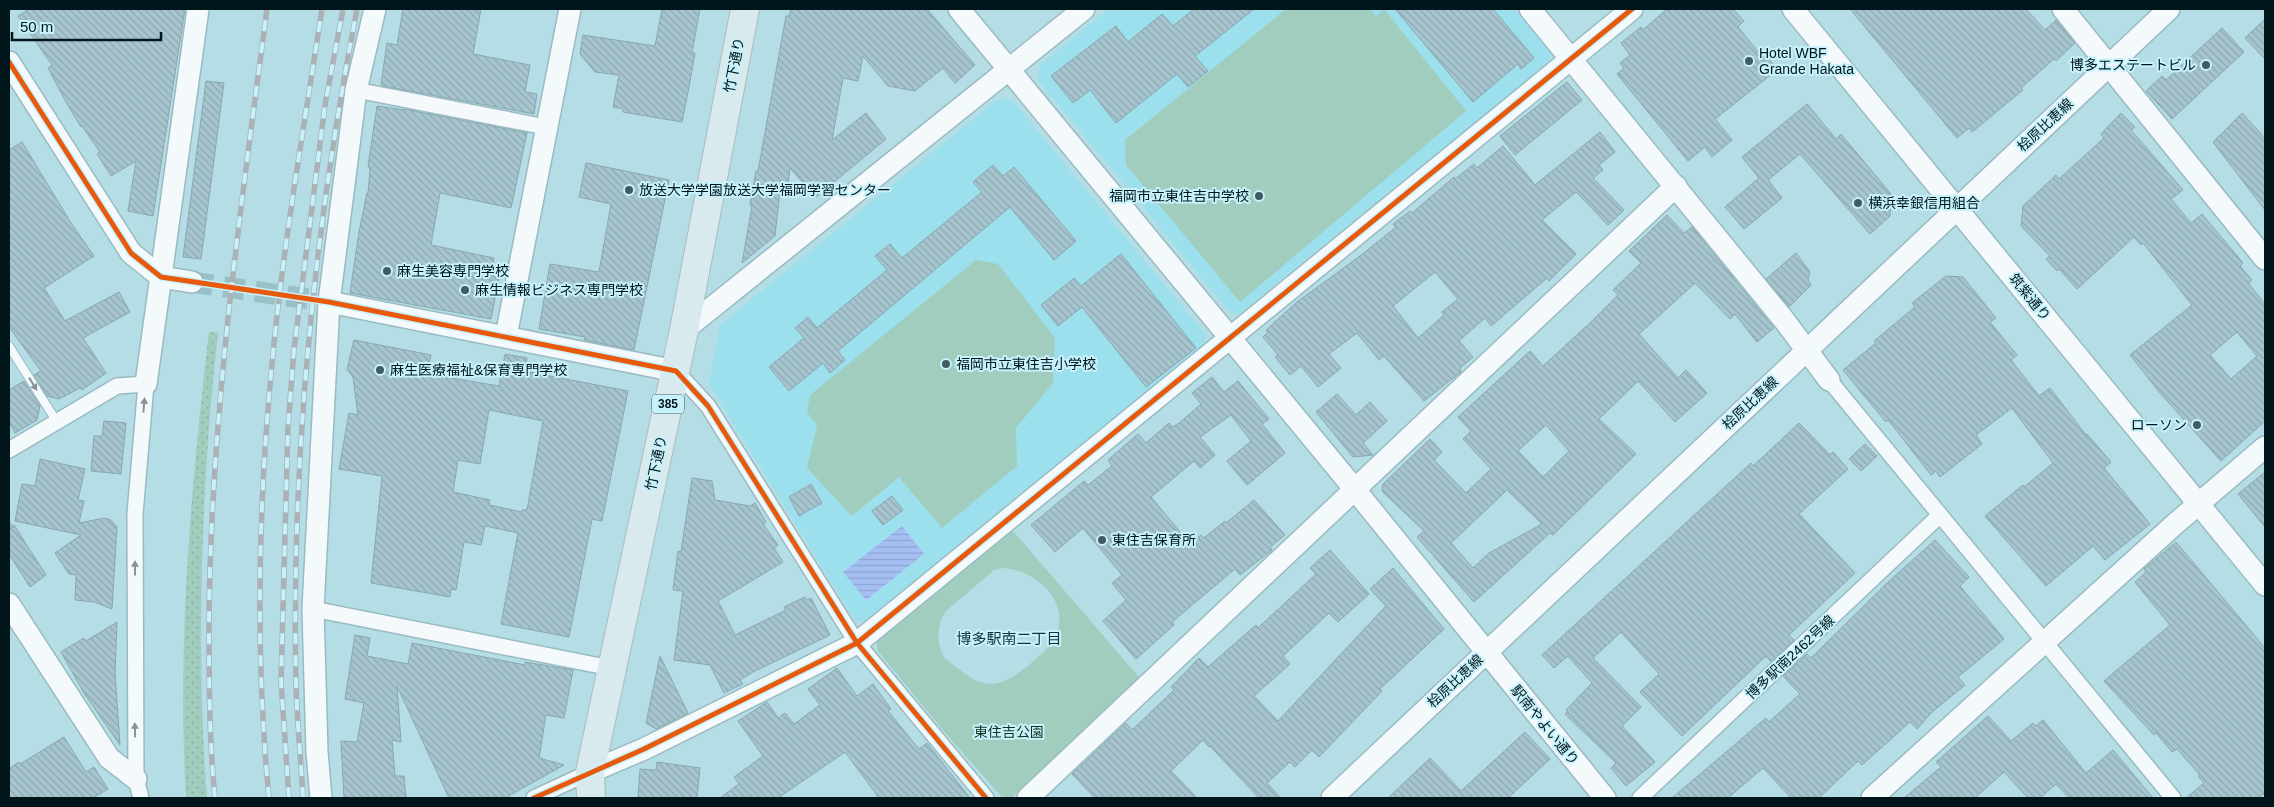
<svg xmlns="http://www.w3.org/2000/svg" width="2274" height="807" viewBox="0 0 2274 807" font-family="Arial,'Noto Sans JP',sans-serif">
<style>
.built{fill:#9cdfed}
.grass{fill:url(#grass-dots)}
.park{fill:#a1cdbe;fill-rule:evenodd}
.water{fill:url(#water-rules)}
.building{fill:url(#building-back-hatch);stroke:#89a7b1;fill-rule:evenodd}
.lines{fill:none;stroke-linecap:round;stroke-linejoin:round}
.secondary-tunnel{stroke:#99bfc7;stroke-width:21;stroke-dasharray:21 11;stroke-linecap:butt}
.lane-casing{stroke:#9abac1;stroke-width:10}
.street-casing{stroke:#9abac1;stroke-width:18}
.secondary-casing{stroke:#9abac1;stroke-width:24}
.highway-casing{stroke:#a8bcc0;stroke-width:30}
.lane{stroke:#f4fafb;stroke-width:8}
.street{stroke:#f4fafb;stroke-width:15}
.secondary{stroke:#f4fafb;stroke-width:21}
.highway{stroke:#d9eaee;stroke-width:28}
.rail-casing{stroke:#aab2b5;stroke-width:5.5}
.rail{stroke:#c7f2fc;stroke-width:4;stroke-dasharray:11;stroke-linecap:butt}
.cycleway-casing{stroke:#c7f2fc;stroke-width:8}
.cycleway{stroke:#e8590c;stroke-width:5}
.oneway{fill:#879396}
.poi-dot{fill:#405c61;stroke:#c7f2fc;stroke-width:2}
.labels{text-anchor:middle;dominant-baseline:central;stroke-width:4;stroke-linejoin:round;paint-order:stroke}
.shield{fill:#c7f2fc;stroke:#3c585e;stroke-width:1}
.shield-label{font-size:12px;font-weight:bold;fill:#01161a}
.poi-label{font-size:14px;fill:#01161a;stroke:#c7f2fc;text-anchor:start}
.street-label{font-size:14px;fill:#01161a;stroke:#c7f2fc}
.park-label{font-size:14px;fill:#11311d;stroke:#c7f2fc}
.neighbourhood-label{font-size:15px;fill:#0c363e;stroke:#c7f2fc}
</style>
<defs>
<pattern id="grass-dots" width="8" height="8" patternUnits="userSpaceOnUse" patternTransform="scale(1.25)"><rect width="8" height="8" fill="#a1cdbe"/><path d="M2 2h.1M6 6h.1" fill="none" stroke="#89afa3" stroke-width="1.8" stroke-linecap="round"/></pattern>
<pattern id="water-rules" width="6" height="5" patternUnits="userSpaceOnUse" patternTransform="scale(1.25)"><rect width="6" height="5" fill="#a6bff3"/><path d="M0 2.5h6" fill="none" stroke="#8da3d0"/></pattern>
<pattern id="building-back-hatch" width="6" height="6" patternUnits="userSpaceOnUse" patternTransform="scale(1.25)"><rect width="6" height="6" fill="#a7c5ce"/><path d="M-1 5l2 2M0 0l6 6M5-1l2 2" fill="none" stroke="#8ea8b0"/></pattern>
</defs>
<rect width="100%" height="100%" fill="#b4dde6"/>
<!-- built -->
<g class="built">
<polygon points="1109,9 1514,9 1551,54 1547,64 1239,314 1230,312 1038,80 1040,65"/>
<polygon points="998,99 1012,100 1205,334 1205,343 864,622 855,620 709,384 720,325"/>
</g>
<!-- grass -->
<path class="grass" d="M209 332 218 333C207 430 202 523 201 620 201 680 202 739 207 798H186C177 642 191 487 209 332Z"/>
<!-- park -->
<g class="park">
<polygon points="1286,9 1370,9 1376,16 1384,9 1466,111 1240,302 1126,165 1125,140"/>
<polygon points="976,260 998,264 1055,338 1053,383 1016,428 1017,466 942,528 899,477 852,516 807,468 817,426 807,412 810,395"/>
<path d="M1013 531 1139 677 1011 798 1001 796 947 735 877 650V641ZM1003 568C1035 570 1071 600 1056 636 1051 647 1039 656 1030 664 1004 685 988 693 960 670 955 666 949 662 945 658 935 644 937 624 946 611L994 570Z"/>
</g>
<!-- water -->
<polygon class="water" points="902,526 924,554 866,600 843,572"/>
<!-- building -->
<g class="building">
<polygon points="29,9 185,9 153,216 128,211 136,161 111,176 97,154 100,152 82,126 81,127 66,102 48,68 52,65 18,16"/>
<polygon points="403,9 481,9 473,54 530,65 525,92 537,94 534,114 383,86 381,84 387,43 397,45"/>
<polygon points="662,9 700,9 692,52 695,53 689,87 682,122 623,112 623,109 613,107 619,75 595,72 580,54 583,35 655,46"/>
<polygon points="791,9 927,9 975,65 955,83 943,68 915,91 888,86 863,56 858,81 843,78 832,140 866,113 886,139 816,197 790,168 787,192 780,191 775,236 742,263 752,206 750,205 756,171 758,171 786,16 789,16"/>
<polygon points="1194,9 1254,9 1195,56 1208,71 1188,87 1177,74 1116,123 1090,90 1073,103 1051,76 1116,26 1128,42 1162,14 1173,26"/>
<polygon points="1395,9 1493,9 1534,58 1521,69 1518,64 1473,102"/>
<polygon points="1667,9 1733,9 1744,21 1738,27 1763,58 1766,55 1777,70 1715,119 1732,140 1712,157 1705,147 1688,161 1617,74 1624,68 1620,63 1630,55 1621,43 1641,27 1643,30"/>
<polygon points="1850,9 2026,9 2045,30 2056,20 2075,43 2056,61 2054,59 2021,88 2023,90 1972,132 1969,128 1957,138"/>
<polygon points="2265,19 2265,59 2245,38"/>
<polygon points="2222,28 2244,52 2172,119 2146,91 2162,76 2166,80"/>
<polygon points="206,81 224,83 201,259 183,257"/>
<polygon points="1567,82 1582,100 1515,155 1500,136"/>
<polygon points="1807,104 1836,139 1841,134 1891,194 1890,216 1870,234 1800,154 1768,180 1782,198 1744,229 1725,207 1759,178 1742,157"/>
<polygon points="377,106 405,110 404,109 527,133 511,208 440,193 431,245 494,258 492,270 500,272 491,319 350,293 359,232 367,193 368,193 370,169 368,166"/>
<path d="M2121 113 2135 127 2131 130 2183 190 2171 199 2191 223 2202 214 2243 263 2240 266 2252 280 2248 283 2265 304V421L2221 461 2160 393 2130 355 2192 305 2143 243 2141 245 2134 237 2077 289 2059 269 2057 271 2046 259 2050 256 2021 226 2023 206 2056 175 2059 179 2104 138 2101 134ZM2237 332 2257 356 2231 379 2210 355Z"/>
<polygon points="2242,113 2265,138 2265,210 2213,142"/>
<path d="M1600 132 1615 152 1599 165 1603 170 1593 178 1624 210 1608 225 1576 192 1542 220 1576 254 1549 281 1547 278 1491 326 1485 318 1459 341 1473 357 1460 368 1461 372 1424 401 1384 356 1379 360 1357 333 1329 354 1341 368 1318 387 1301 366 1290 375 1275 357 1278 355 1263 337 1268 332 1266 330 1297 302 1360 256 1396 227 1393 224 1410 211 1412 213 1454 177 1455 179 1474 164 1477 168 1503 146 1535 185ZM1435 272 1458 299 1442 312 1444 315 1418 338 1393 306Z"/>
<polygon points="22,142 71,223 94,256 44,288 65,321 119,292 130,312 83,338 106,373 82,390 80,388 59,399 47,396 34,375 41,371 9,327 9,150"/>
<polygon points="586,163 669,180 634,350 584,340 585,337 539,329 550,264 599,272 611,204 579,197"/>
<polygon points="993,165 1003,176 1014,167 1076,241 1054,260 1010,207 838,351 845,360 830,373 823,363 789,391 769,367 804,338 795,328 808,317 817,328 887,270 875,256 890,244 902,258 982,192 973,182"/>
<path d="M1667 215 1684 233 1692 227 1774 328 1757 342 1735 314 1730 319 1695 283 1639 334 1678 378 1686 370 1707 393 1675 422 1638 381 1599 419 1636 454 1553 535 1550 533 1474 602 1417 537 1424 531 1382 491 1383 484 1430 439 1442 452 1434 460 1466 493 1491 469 1463 439 1471 431 1458 417 1530 351 1543 366 1591 322 1618 295 1613 290 1641 263 1629 251ZM1546 425 1569 451 1543 477 1518 451ZM1507 490 1542 524 1489 553 1473 568 1451 543Z"/>
<polygon points="1796,253 1810,272 1808,279 1811,285 1789,307 1766,279"/>
<polygon points="1121,254 1196,348 1146,387 1082,307 1058,326 1041,305 1074,278 1081,286"/>
<polygon points="1946,276 1963,277 1996,318 1990,322 2017,355 2011,360 2039,396 2050,388 2086,435 2087,434 2111,462 2104,468 2150,524 2105,560 2093,546 2046,586 1985,516 2023,485 2024,487 2053,463 2012,408 1976,435 1982,444 1940,477 1936,471 1931,475 1889,421 1885,421 1843,370 1876,343 1874,341 1915,307 1912,303"/>
<path d="M354 340 431 355 427 374 499 386 505 354 527 358 524 371 628 391 602 521 592 519 569 637 501 624 518 533 485 526 481 545 464 542 456 590 451 589 450 597 371 583 382 476 339 469 349 413 358 415 353 377 347 369ZM489 410 543 421 527 510H522V512L489 505 490 500 453 492 458 460 480 464Z"/>
<polygon points="1212,377 1224,392 1238,381 1269,419 1262,424 1285,453 1247,485 1227,461 1251,441 1231,415 1200,437 1215,455 1200,468 1194,461 1151,497 1190,544 1201,535 1204,538 1225,521 1226,523 1254,500 1285,535 1270,547 1272,550 1240,575 1235,569 1172,622 1174,625 1136,659 1103,621 1126,600 1112,583 1122,575 1083,528 1055,552 1031,525 1084,481 1088,485 1112,466 1108,460 1138,434 1146,443 1169,423 1172,427 1178,424 1201,404 1192,393"/>
<polygon points="24,381 40,406 37,420 15,433 9,422 9,390"/>
<polygon points="1337,394 1356,415 1370,402 1387,421 1363,443 1373,455 1353,457 1316,412"/>
<polygon points="104,421 126,423 121,474 91,471 94,436 102,436"/>
<polygon points="1799,423 1830,455 1833,452 1848,469 1799,514 1855,573 1789,635 1794,640 1771,662 1766,656 1682,736 1640,692 1659,674 1621,632 1593,658 1641,707 1622,726 1655,762 1626,786 1611,768 1616,763 1565,714 1568,711 1566,710 1592,683 1568,656 1554,668 1542,655 1751,463 1753,466"/>
<polygon points="1865,444 1877,456 1861,471 1849,459"/>
<polygon points="40,459 85,469 78,500 84,501 79,523 104,518 111,520 117,527 112,609 94,602 75,600 76,575 69,574 55,553 81,535 15,521 22,484 35,486"/>
<polygon points="2265,472 2265,527 2238,494"/>
<polygon points="692,478 712,481 715,500 750,506 755,503 766,522 763,524 778,545 774,548 783,562 718,601 735,635 786,610 784,607 805,597 807,600 811,598 830,635 753,672 740,680 743,684 724,693 710,665 674,660 683,591 673,590 678,551 681,552"/>
<polygon points="811,484 822,503 799,516 789,497"/>
<polygon points="892,496 903,510 883,525 872,511"/>
<polygon points="9,521 13,528 14,525 46,575 30,587 9,554"/>
<polygon points="1935,540 1969,577 1960,586 2004,639 1958,677 1965,685 1932,712 1917,729 1910,722 1862,765 1858,761 1819,798 1791,798 1763,768 1728,798 1672,798 1766,718 1769,722 1800,694 1783,676 1807,654 1811,658 1887,583"/>
<polygon points="2176,542 2265,648 2265,793 2258,798 2186,798 2204,783 2198,776 2200,775 2177,749 2172,752 2156,733 2154,735 2104,681 2170,625 2135,582 2146,572 2144,569"/>
<polygon points="1330,550 1369,594 1338,622 1329,613 1283,656 1290,664 1254,696 1278,721 1386,606 1370,589 1393,568 1444,629 1380,689 1382,691 1319,757 1312,750 1295,767 1290,762 1267,783 1281,798 1259,798 1210,746 1209,747 1203,740 1171,771 1197,798 1095,798 1072,774 1126,723 1132,730 1174,690 1171,687 1199,658 1208,667 1256,625 1258,628 1316,574 1310,568"/>
<polygon points="117,622 115,673 120,745 84,693 61,652 84,638 86,641"/>
<polygon points="355,635 370,638 367,656 408,664 412,643 525,665 525,662 573,670 564,718 546,715 539,758 564,765 505,798 449,798 397,686 401,742 392,740 395,776 404,776 406,798 344,798 341,741 357,742 364,703 345,699"/>
<polygon points="660,656 688,713 656,729 646,723"/>
<polygon points="837,668 857,696 873,684 891,709 888,711 919,749 927,743 970,798 879,798 845,752 778,798 720,798 739,784 734,777 763,756 738,721 767,702 778,718 785,713 794,724 820,705 808,689"/>
<polygon points="1988,716 2011,741 2033,723 2036,726 2043,720 2086,773 2113,750 2153,798 2069,798 2056,784 2040,798 2028,798 2004,772 1975,798 1904,798 1941,767 1936,762"/>
<polygon points="1525,732 1550,759 1508,798 1388,798 1430,758 1461,791"/>
<polygon points="64,737 86,772 94,767 108,789 93,798 9,798 9,769 19,762 20,764"/>
<polygon points="657,762 700,768 697,798 638,798 640,769 656,770"/>
</g>
<g class="lines">
<!-- secondary-tunnel -->
<polyline class="secondary-tunnel" points="192,282 329,302"/>
<defs>
<polyline id="lane" points="9,346 57,422"/>
<g id="street">
<polyline points="356,90 546,127"/>
<polyline points="676,371 708,406 857,643 986,798"/>
<polyline points="1829,380 2173,798"/>
<polyline points="9,450 117,386 146,384 135,514 136,779 141,798"/>
<polyline points="313,609 611,668"/>
<polyline points="534,798 590,772"/>
<polyline points="1640,798 1940,515"/>
</g>
<g id="secondary">
<polyline points="959,9 1343,475 1605,798"/>
<polyline points="1530,9 1784,320 1829,380"/>
<polyline points="1793,9 2265,585"/>
<polyline points="2063,9 2265,259"/>
<polyline points="9,62 131,253 161,277 192,282"/>
<polyline points="329,302 676,371"/>
<polyline points="684,330 1084,9"/>
<polyline points="506,336 570,9"/>
<polyline points="146,384 198,9"/>
<polyline points="9,604 109,758 136,779"/>
<polyline points="590,772 644,749 857,643 1632,9"/>
<polyline points="321,798 317,752 313,609 329,302 356,90 375,9"/>
<polyline points="1028,798 1676,186"/>
<polyline points="1332,798 2169,9"/>
<polyline points="1872,798 2175,524 2265,447"/>
</g>
<polyline id="highway" points="591,798 590,772 684,330 745,9"/>
</defs>
<!-- lane casing -->
<use href="#lane" class="lane-casing"/>
<!-- street casing -->
<use href="#street" class="street-casing"/>
<!-- secondary casing -->
<use href="#secondary" class="secondary-casing"/>
<!-- highway casing -->
<use href="#highway" class="highway-casing"/>
<!-- lane -->
<use href="#lane" class="lane"/>
<!-- street -->
<use href="#street" class="street"/>
<!-- secondary -->
<use href="#secondary" class="secondary"/>
<!-- highway -->
<use href="#highway" class="highway"/>
<defs>
<g id="rail">
<path d="M215 798C209 739 209 679 209 619 211 413 240 213 267 9"/>
<path d="M269 798C255 654 258 508 272 364 283 245 304 127 322 9"/>
<polyline points="289,798 281,682 288,427 294,349 325,105 343,9"/>
<path d="M303 798C301 760 297 721 296 683 291 457 314 230 357 9"/>
</g>
</defs>
<!-- rail casing -->
<use href="#rail" class="rail-casing"/>
<!-- rail -->
<use href="#rail" class="rail"/>
<defs>
<g id="cycleway">
<polyline points="9,62 131,253 161,277 329,302 676,371 708,406 857,643 986,798"/>
<polyline points="534,798 644,749 857,643 1632,9"/>
</g>
</defs>
<!-- cycleway casing -->
<use href="#cycleway" class="cycleway-casing"/>
<!-- cycleway -->
<use href="#cycleway" class="cycleway"/>
</g>
<!-- one-way arrows -->
<defs><path id="oneway-solid" d="M-6-.8H1V-3.2L6.5 0L1 3.2V.8H-6Z" transform="scale(1.25)"/></defs>
<g class="oneway">
<use href="#oneway-solid" transform="translate(33 384) rotate(58)"/>
<use href="#oneway-solid" transform="translate(144 405) rotate(-85)"/>
<use href="#oneway-solid" transform="translate(135 568) rotate(-90)"/>
<use href="#oneway-solid" transform="translate(135 730) rotate(-91)"/>
</g>
<!-- markers -->
<g class="poi-dot">
<circle cx="1749" cy="61" r="5"/>
<circle cx="2206" cy="65" r="5"/>
<circle cx="629" cy="190" r="5"/>
<circle cx="1259" cy="196" r="5"/>
<circle cx="1858" cy="203" r="5"/>
<circle cx="387" cy="271" r="5"/>
<circle cx="465" cy="290" r="5"/>
<circle cx="946" cy="364" r="5"/>
<circle cx="380" cy="370" r="5"/>
<circle cx="2197" cy="425" r="5"/>
<circle cx="1102" cy="540" r="5"/>
</g>
<g class="labels">
<!-- shield labels -->
<rect class="shield" x="652" y="394.5" width="32" height="19" rx="4"/>
<g class="shield-label">
<text x="668" y="404">385</text>
</g>
<!-- poi labels -->
<g class="poi-label">
<text x="1759" y="53">Hotel WBF<tspan x="1759" dy="16">Grande Hakata</tspan></text>
<text x="2196" y="65" text-anchor="end">博多エステートビル</text>
<text x="639" y="190">放送大学学園放送大学福岡学習センター</text>
<text x="1249" y="196" text-anchor="end">福岡市立東住吉中学校</text>
<text x="1868" y="203">横浜幸銀信用組合</text>
<text x="397" y="271">麻生美容専門学校</text>
<text x="475" y="290">麻生情報ビジネス専門学校</text>
<text x="956" y="364">福岡市立東住吉小学校</text>
<text x="390" y="370">麻生医療福祉&amp;保育専門学校</text>
<text x="2187" y="425" text-anchor="end">ローソン</text>
<text x="1112" y="540">東住吉保育所</text>
</g>
<!-- street labels -->
<g class="street-label">
<text transform="translate(734 65) rotate(-79)">竹下通り</text>
<text transform="translate(2045 125) rotate(-43)">桧原比恵線</text>
<text transform="translate(2030 297) rotate(51)">筑紫通り</text>
<text transform="translate(1750 403) rotate(-43)">桧原比恵線</text>
<text transform="translate(656 463) rotate(-78)">竹下通り</text>
<text transform="translate(1790 657) rotate(-43)">博多駅南2462号線</text>
<text transform="translate(1455 681) rotate(-43)">桧原比恵線</text>
<text transform="translate(1545 725) rotate(51)">駅南やよい通り</text>
</g>
<!-- park labels -->
<g class="park-label">
<text x="1009" y="732">東住吉公園</text>
</g>
<!-- neighbourhood labels -->
<g class="neighbourhood-label">
<text x="1009" y="638">博多駅南二丁目</text>
</g>
</g>
<!-- border -->
<rect width="2274" height="807" fill="none" stroke="#01161a" stroke-width="20"/>
<!-- scale -->
<path d="M12 32v8h149v-8" fill="none" stroke="#01161a" stroke-width="2.5"/>
<text x="20" y="32" font-size="15" fill="#01161a" stroke="#c7f2fc" stroke-width="4" paint-order="stroke">50 m</text>
</svg>
